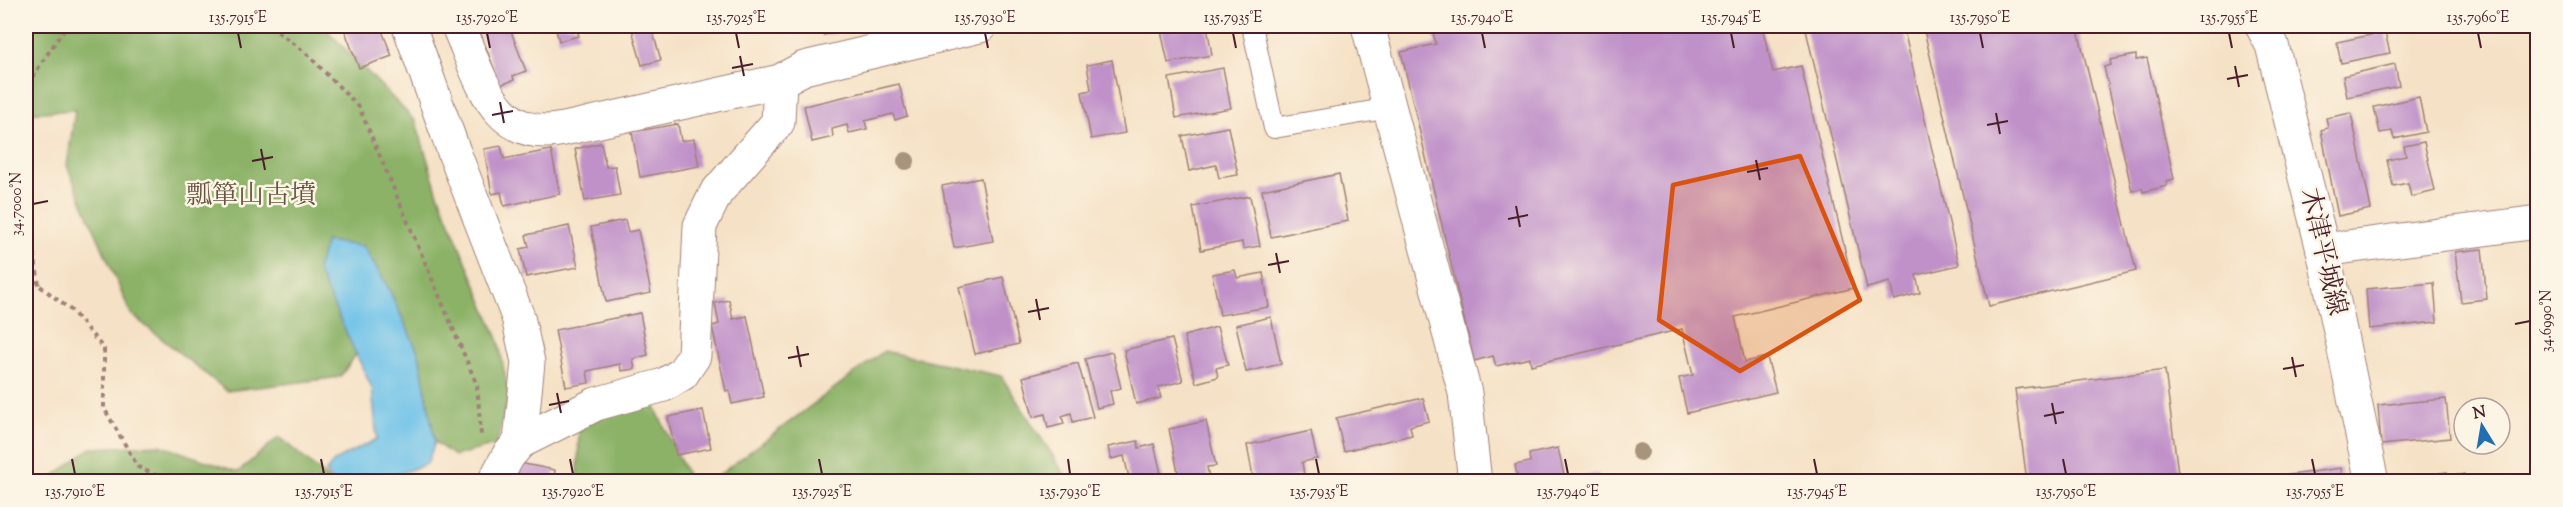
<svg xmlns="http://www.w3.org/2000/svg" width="2563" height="507" viewBox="0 0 2563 507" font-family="'Sorts Mill Goudy','Noto Serif JP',serif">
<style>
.forest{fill:#8cb267;stroke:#6b6849;stroke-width:1.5}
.water{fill:#6cc1e9;stroke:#5b708a;stroke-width:1.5}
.building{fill:#c091c9}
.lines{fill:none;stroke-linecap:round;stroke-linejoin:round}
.lane-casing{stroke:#a08078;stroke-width:22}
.street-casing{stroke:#a08078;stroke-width:35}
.secondary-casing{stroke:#a08078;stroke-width:35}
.path{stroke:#a08078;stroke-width:4;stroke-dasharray:4.5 4.5;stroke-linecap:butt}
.lane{stroke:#fff;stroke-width:20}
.street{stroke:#fff;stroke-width:33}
.secondary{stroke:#fff;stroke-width:33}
.tree{fill:#a8937d}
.marked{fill:#d8530f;fill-opacity:0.2;stroke:#d8530f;stroke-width:4.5;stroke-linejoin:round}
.ticks{fill:none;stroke:#4a1f2b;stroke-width:2}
.labels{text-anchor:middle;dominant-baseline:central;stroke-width:5;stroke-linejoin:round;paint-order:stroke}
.park-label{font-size:26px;fill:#695442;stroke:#fcf5e5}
.street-label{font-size:26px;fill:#4a1f2b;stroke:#fcf5e5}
.neatline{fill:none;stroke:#4a1f2b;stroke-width:2}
.ticks-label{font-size:15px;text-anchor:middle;fill:#4a1f2b}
</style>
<rect width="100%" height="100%" fill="#fcf5e5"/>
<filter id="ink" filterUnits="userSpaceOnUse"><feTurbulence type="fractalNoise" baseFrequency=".0167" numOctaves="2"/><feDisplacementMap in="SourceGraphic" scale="12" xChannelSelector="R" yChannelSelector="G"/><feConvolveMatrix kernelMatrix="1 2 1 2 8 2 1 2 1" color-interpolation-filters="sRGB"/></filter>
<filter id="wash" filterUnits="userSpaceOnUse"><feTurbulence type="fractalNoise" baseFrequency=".008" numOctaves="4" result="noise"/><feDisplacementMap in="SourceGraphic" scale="24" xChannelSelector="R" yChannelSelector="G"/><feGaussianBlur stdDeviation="1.35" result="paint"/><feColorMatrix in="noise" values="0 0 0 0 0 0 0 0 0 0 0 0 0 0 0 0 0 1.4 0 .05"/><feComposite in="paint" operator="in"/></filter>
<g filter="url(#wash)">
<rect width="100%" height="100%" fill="#f5e1c5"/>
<!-- forest -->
<g class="forest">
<polygon points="26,26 323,26 416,122 437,191 498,339 509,396 496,445 454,456 435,442 414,344 394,301 340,377 227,391 131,314 67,166 75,110 26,113"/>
<polygon points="884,351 1001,376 1069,481 711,481"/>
<polygon points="654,405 690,481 578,482 579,421"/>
<polygon points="279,437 331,481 47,481 91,448 160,445 238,472"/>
</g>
<!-- water -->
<polygon class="water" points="326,241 363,246 386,283 419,354 435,442 427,464 378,481 333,481 326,472 334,461 377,439 372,388 317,270"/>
<g id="blocks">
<!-- building -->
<g class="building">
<polygon points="343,26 380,26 392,56 359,68"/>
<polygon points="478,26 509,26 526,71 513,76 514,80 500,85"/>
<polygon points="555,26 576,26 579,36 559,41"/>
<polygon points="631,26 651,26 661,60 642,65"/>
<polygon points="821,26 854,26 855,28 823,35"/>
<polygon points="1160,26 1174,26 1175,30 1207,26 1212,55 1168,63"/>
<polygon points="1431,26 1492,26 1493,31 1519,26 1762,26 1773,72 1801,66 1854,288 1735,317 1745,362 1767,357 1776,392 1687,413 1679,378 1693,375 1682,329 1531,365 1530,358 1496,366 1493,356 1474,361 1401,52 1436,44"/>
<polygon points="1805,26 1903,26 1959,265 1916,275 1920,293 1894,300 1890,282 1867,288"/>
<polygon points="1923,26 2077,26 2136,271 1989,306"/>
<polygon points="2331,26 2356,26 2332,32"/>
<polygon points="2385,32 2390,53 2341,63 2337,42"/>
<polygon points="2136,55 2136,60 2147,58 2174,179 2166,181 2167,186 2143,192 2142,188 2132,191 2104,67 2111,65 2110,60"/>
<polygon points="1112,60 1125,133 1091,139 1082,92 1091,90 1087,65"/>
<polygon points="2395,64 2399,86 2347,97 2343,76"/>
<polygon points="1223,68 1231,108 1176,118 1169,78"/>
<polygon points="899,84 907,116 895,120 893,114 865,121 867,129 849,133 847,125 832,129 833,137 812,142 804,106"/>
<polygon points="2419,97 2426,132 2394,139 2392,131 2380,133 2374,107"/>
<polygon points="2351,113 2371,209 2338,216 2321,130 2328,128 2326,118"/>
<polygon points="678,124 681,141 694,139 699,166 640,177 632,132"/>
<polygon points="1228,127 1238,175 1219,178 1216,165 1189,171 1182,136"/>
<polygon points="2424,142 2435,191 2411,197 2408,183 2393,186 2387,160 2406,156 2404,146"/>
<polygon points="601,143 606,167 615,166 620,195 585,201 575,149"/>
<polygon points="501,146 504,159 551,150 560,194 504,206 501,192 492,194 484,149"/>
<polygon points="1339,174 1348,221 1271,237 1262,190"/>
<polygon points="981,178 993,241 954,248 942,186"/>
<polygon points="1250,196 1260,246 1243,249 1242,242 1201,250 1193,207"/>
<polygon points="625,220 628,232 638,230 651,293 606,302 591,227"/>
<polygon points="569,226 578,267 526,277 520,249 529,247 526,235"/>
<polygon points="2482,249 2487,299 2461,302 2455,252"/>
<polygon points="1235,270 1237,278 1263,273 1269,307 1220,315 1212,274"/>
<polygon points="1003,277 1019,344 975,354 959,287"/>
<polygon points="2434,283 2437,322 2369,329 2366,289"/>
<polygon points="729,300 733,319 747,316 764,397 732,404 729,390 726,391 712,326 719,324 715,303"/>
<polygon points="640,313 648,355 633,359 635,369 621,371 620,364 587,371 589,383 566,387 555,330"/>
<polygon points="1271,317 1281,364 1246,372 1236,325"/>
<polygon points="1217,327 1228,365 1216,368 1218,377 1196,383 1184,336"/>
<polygon points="1172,339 1183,381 1158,387 1161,398 1136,404 1124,350"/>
<polygon points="1112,352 1121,388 1110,391 1113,404 1097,408 1085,359"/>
<polygon points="1078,363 1093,417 1073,422 1071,413 1062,416 1064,424 1048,428 1045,414 1033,417 1023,377"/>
<polygon points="2165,370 2178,473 2108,482 2027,482 2015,389"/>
<polygon points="1423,398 1429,421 1410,426 1412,435 1344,451 1336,418"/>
<polygon points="2446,399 2450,438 2381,445 2378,405"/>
<polygon points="703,410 711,448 676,455 668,417"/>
<polygon points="1206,421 1216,466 1207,467 1210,482 1180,482 1169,429"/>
<polygon points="1311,431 1317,459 1302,462 1304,475 1271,482 1254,482 1247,445"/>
<polygon points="1138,441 1139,448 1154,444 1163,482 1130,482 1124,456 1111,459 1108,447"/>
<polygon points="1558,448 1565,480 1598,473 1600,482 1518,482 1515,465 1530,462 1529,454"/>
<polygon points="519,463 555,470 553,482 515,482"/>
<polygon points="2341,468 2343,482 2255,482 2254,480"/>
<polygon points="2447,472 2448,477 2464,474 2466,482 2423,482 2423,477"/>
</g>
</g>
</g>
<g filter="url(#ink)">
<use href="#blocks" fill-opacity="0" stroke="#a08078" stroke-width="1.5"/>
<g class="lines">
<defs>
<polyline id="lane" points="1252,26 1274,128 1390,108"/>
<g id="street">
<polyline points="409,26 454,152 518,317 528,362 520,442 508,456 494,482"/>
<path d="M458 26C481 77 493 143 564 129L780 81 804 68 980 26"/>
<polyline points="1368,26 1465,393 1475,482"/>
<polyline points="2323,250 2538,222"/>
<polyline points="520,442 596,404 664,385 682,374 694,356 700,226 716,193 778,122 780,81"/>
</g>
<polyline id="secondary" points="2262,26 2272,45 2323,250 2372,482"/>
</defs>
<!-- lane casing -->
<use href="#lane" class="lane-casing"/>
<!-- street casing -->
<use href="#street" class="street-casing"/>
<!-- secondary casing -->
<use href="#secondary" class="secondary-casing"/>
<!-- path -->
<g class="path">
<polyline points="270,26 306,53 359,107 477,385 481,435"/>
<polyline points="26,94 28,84 66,26"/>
<polyline points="26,200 39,285"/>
<polyline points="26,275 72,311 104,349 104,408 138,467 170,482"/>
</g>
<!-- lane -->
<use href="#lane" class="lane"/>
<!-- street -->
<use href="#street" class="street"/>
<!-- secondary -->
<use href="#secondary" class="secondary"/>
</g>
<!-- trees -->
<g class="tree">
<circle cx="906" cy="161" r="9"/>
<circle cx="1640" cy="452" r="9"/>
</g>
</g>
<!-- marked area -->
<path class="marked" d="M1800 156 1860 300 1740 371 1659 320 1673 185Z"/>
<!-- ticks -->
<path class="ticks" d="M238 33 241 48M487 33 490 48M736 33 739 48M985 33 988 48M1233 33 1236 48M1482 33 1485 48M1731 33 1734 48M1980 33 1983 48M2229 33 2232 48M2478 33 2481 48M740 56 744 76M2235 66 2239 87M732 68 753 64M2227 79 2248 75M500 102 504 123M1996 113 2000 134M492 115 513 111M1987 125 2008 121M261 149 265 170M1756 160 1760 180M252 161 273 157M1747 172 1768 168M33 204 48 201M1516 206 1520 227M1508 219 1528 215M1276 253 1280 273M1268 265 1289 261M1036 299 1040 320M1028 312 1049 308M2515 324 2530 321M797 346 801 367M2292 357 2296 377M788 358 809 354M2283 369 2304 365M557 393 561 413M2052 403 2056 424M549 405 569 401M2044 416 2064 412M72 459 75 474M321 459 324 474M570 459 573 474M819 459 822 474M1068 459 1070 474M1316 459 1319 474M1565 459 1568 474M1814 459 1817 474M2063 459 2066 474M2312 459 2315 474"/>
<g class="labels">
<!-- park labels -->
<g class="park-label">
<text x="251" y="196">瓢箪山古墳</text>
</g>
<!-- street labels -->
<g class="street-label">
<text transform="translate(2322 252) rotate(77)">木津平城線</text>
</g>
</g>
<!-- margin -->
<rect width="2563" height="507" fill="none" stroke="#fcf5e5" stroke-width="66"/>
<!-- north arrow -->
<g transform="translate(2482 426) rotate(349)"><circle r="28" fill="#fcf5e5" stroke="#b59f9b" stroke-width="1.5"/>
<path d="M0-4.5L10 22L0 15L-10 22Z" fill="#1f6fb2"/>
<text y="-9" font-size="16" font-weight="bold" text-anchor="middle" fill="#4a1f2b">N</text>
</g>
<rect x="33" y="33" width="2497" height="441" class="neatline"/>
<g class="ticks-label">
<text x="238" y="22">135.7915°E</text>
<text x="487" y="22">135.7920°E</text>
<text x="736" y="22">135.7925°E</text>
<text x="985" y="22">135.7930°E</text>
<text x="1233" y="22">135.7935°E</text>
<text x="1482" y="22">135.7940°E</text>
<text x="1731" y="22">135.7945°E</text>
<text x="1980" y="22">135.7950°E</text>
<text x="2229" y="22">135.7955°E</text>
<text x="2478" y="22">135.7960°E</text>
<text transform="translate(16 204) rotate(-90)" y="5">34.7000°N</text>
<text transform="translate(2546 321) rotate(-90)" y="5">34.6990°N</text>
<text x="75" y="496">135.7910°E</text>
<text x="324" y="496">135.7915°E</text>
<text x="573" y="496">135.7920°E</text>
<text x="822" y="496">135.7925°E</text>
<text x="1070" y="496">135.7930°E</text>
<text x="1319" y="496">135.7935°E</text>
<text x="1568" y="496">135.7940°E</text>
<text x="1817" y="496">135.7945°E</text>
<text x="2066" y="496">135.7950°E</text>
<text x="2315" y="496">135.7955°E</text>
</g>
</svg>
